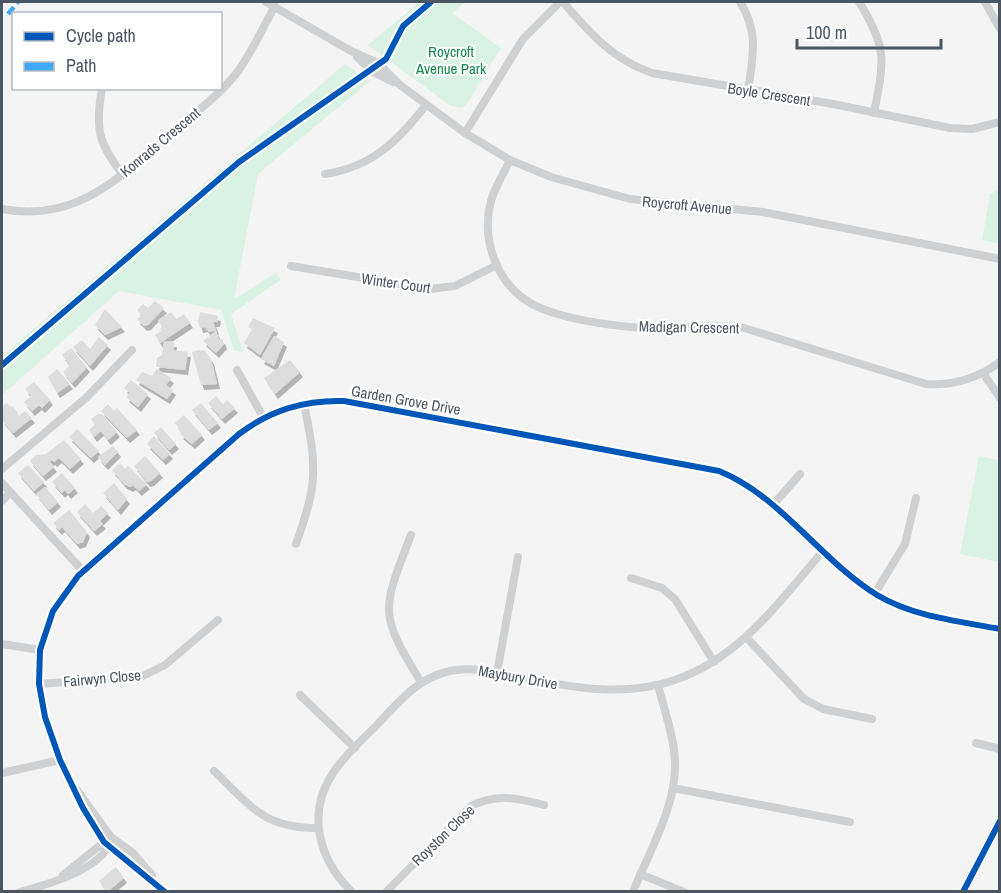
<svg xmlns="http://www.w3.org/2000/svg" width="1001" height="893" viewBox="0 0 1001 893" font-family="'Archivo Narrow',sans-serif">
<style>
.green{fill:#d9f2e3}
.building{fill:#ddddde;filter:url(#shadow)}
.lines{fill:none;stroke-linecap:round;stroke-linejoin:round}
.street{stroke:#ced0d2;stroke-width:8}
.secondary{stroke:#ced0d4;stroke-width:10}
.quiet{stroke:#3fa9f5;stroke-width:4.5;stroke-dasharray:9 4.5;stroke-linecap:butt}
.cycleway-casing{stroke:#fff;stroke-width:10}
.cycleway{stroke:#0057b8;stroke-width:6}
.labels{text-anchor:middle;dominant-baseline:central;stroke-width:4.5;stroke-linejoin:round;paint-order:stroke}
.park-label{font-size:15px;fill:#17864f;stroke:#fff}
.street-label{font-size:15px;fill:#4a5661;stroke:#fff}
</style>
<defs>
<filter id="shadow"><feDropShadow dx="3" dy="5" stdDeviation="0" flood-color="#0004"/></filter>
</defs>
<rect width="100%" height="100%" fill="#f4f4f4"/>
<!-- green -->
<g class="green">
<polygon points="420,2 465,2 452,13 501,48 466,105 462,108 451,106 368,45"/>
<polygon points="345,64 370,81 258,174 234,299 276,273 281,280 231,314 243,352 234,351 221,310 119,291 2,395 2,356"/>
<polygon points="999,190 999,244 982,240 990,194"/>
<polygon points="979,456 999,460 999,562 960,554"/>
</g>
<!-- building -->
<g class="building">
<polygon points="155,301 164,308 148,325 144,326 137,319 142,315 137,310 143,304 148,308"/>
<polygon points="105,309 122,327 105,335 95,325"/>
<polygon points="171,312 176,319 184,314 190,323 160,343 155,335 161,331 160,328 162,327 158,320"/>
<polygon points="200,312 218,316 217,322 213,322 216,330 209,332 205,327 200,328 198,321"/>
<polygon points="253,318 275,328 260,355 244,343 252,329 248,327"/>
<polygon points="216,331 219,340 222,339 224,344 216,353 203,341"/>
<polygon points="274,336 284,342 274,366 261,359"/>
<polygon points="99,337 108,345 90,366 73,347 82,340 90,349"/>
<polygon points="164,341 174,342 173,350 188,352 185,370 156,367 157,358 162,355"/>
<polygon points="71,348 87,367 72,383 63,372 70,365 62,355"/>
<polygon points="199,350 205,351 211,359 217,384 201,385 192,352"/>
<polygon points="290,360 300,372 275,394 264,378"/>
<polygon points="57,369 70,384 57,393 48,377"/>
<polygon points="157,369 171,378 166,385 173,390 167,399 136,380 142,372 152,376"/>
<polygon points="131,380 148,394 138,407 126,397 130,393 124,388"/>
<polygon points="34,382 50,400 42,408 39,405 32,411 24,402 31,396 25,389"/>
<polygon points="216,396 223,404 227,400 235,408 222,419 208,403"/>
<polygon points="7,403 11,407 13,406 19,416 25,411 32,418 13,433 2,420 2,407"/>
<polygon points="201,403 218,423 209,430 192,410"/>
<polygon points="108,404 114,411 117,408 137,430 127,438 101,411"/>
<polygon points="98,414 102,414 117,432 108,440 101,431 94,437 89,430 95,425 91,419"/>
<polygon points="184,415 202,435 192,444 180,434 182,432 175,423"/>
<polygon points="161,427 176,444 169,450 154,433"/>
<polygon points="77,429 99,451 91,458 69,437"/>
<polygon points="154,436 170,454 163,460 147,444"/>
<polygon points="64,440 81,459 70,469 59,458 54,462 52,460 50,462 54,467 43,476 30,461 36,455 46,454"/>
<polygon points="113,446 118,452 105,465 98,457"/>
<polygon points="145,456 160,473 151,481 147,482 134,466"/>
<polygon points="120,463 125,469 128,466 147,484 139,491 133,485 130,487 124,484 112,470"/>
<polygon points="28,465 44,482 34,491 18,473"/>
<polygon points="62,473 75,488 68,494 65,490 62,493 52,482"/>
<polygon points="114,483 127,499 118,510 103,493"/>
<polygon points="45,487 58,502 49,510 36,494"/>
<polygon points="85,504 93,513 101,506 108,513 100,521 103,524 94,531 77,512"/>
<polygon points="69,510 87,532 83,542 77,544 62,527 59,530 53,523"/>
<polygon points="116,867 124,878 107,892 99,881"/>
</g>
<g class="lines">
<!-- street -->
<g class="street">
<polyline points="266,2 351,51 378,63 400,85 465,133 510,160 551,177 630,199 763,212 1000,259"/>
<path d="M563 2C590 33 612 59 652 73L833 104 950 128 972 129 1000 122"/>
<path d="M740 2C759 31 753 58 748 90"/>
<path d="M859 2C888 48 884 61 874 113"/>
<polyline points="985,2 1000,29"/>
<polyline points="357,57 373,72 393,82"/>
<path d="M102 88C95 128 98 143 123 175"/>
<polyline points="465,133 523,39 560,2"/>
<path d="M510 160C504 173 495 187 491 201 481 239 496 284 532 304 560 319 612 326 643 328 677 330 710 323 744 328L926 384C953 386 978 378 1000 362"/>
<path d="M325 174C372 167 398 141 426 105"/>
<path d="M2 209C77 223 120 177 173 132 195 113 221 94 239 70 253 50 263 27 275 6"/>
<polyline points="291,266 430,289 455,286 497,265"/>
<polyline points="237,370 263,417"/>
<polyline points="983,373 1000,398"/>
<polyline points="2,469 87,397 132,350"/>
<polyline points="2,483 83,571"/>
<polyline points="2,501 10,493"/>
<polyline points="772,506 800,474"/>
<path d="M411 535C382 610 378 613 421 682"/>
<path d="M296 544C318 482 317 468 304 404"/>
<polyline points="631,578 662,588 675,599 714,662"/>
<polyline points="875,593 905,544 916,498"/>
<polyline points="747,638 804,699 823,709 872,719"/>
<polyline points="2,644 40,650"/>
<polyline points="497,673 518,557"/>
<polyline points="39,684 143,676 165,665 218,620"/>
<polyline points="300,695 355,748"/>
<polyline points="976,743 1000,749"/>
<path d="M214 771C251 806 263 828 318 828"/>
<polyline points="2,773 60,760"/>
<polyline points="673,788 850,822"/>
<polyline points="77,790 111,837 133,853 152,875"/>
<polyline points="640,874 684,892"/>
<polyline points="63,875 108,839"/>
<path d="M20 892C45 885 101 870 110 842"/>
<path d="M165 892 104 842 83 808 60 760 45 717 39 684 40 650 53 611 78 576 239 434C271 410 304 400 344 401L719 471C781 496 820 560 877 595 914 617 958 621 1000 629"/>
<path d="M352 892C319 860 306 814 333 773 344 756 361 741 376 726 398 703 417 678 450 671 473 666 496 673 518 677 571 687 622 698 675 680 740 658 780 601 823 551"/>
<path d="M386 892 471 806C496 793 518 798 544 805"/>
<path d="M633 892C649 851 677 806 675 761 674 736 664 709 658 685"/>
</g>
<!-- secondary -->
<polyline class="secondary" points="963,892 1000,821"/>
<!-- quiet -->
<polyline class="quiet" points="8,14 18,2"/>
<defs>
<g id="cycleway">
<polyline points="2,365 239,162 386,59 403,26 431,2"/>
<path d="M165 892 104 842 83 808 60 760 45 717 39 684 40 650 53 611 78 576 239 434C271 410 304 400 344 401L719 471C781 496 820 560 877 595 914 617 958 621 1000 629"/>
<polyline points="963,892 1000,821"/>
</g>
</defs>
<!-- cycleway casing -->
<use href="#cycleway" class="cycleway-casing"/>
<!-- cycleway -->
<use href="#cycleway" class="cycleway"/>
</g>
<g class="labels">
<!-- park labels -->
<g class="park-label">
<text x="451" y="51">Roycroft<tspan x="451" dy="17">Avenue Park</tspan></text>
</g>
<!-- street labels -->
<g class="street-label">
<text transform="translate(769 94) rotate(9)">Boyle Crescent</text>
<text transform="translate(160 142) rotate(-40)">Konrads Crescent</text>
<text transform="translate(687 205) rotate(5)">Roycroft Avenue</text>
<text transform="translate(396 283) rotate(8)">Winter Court</text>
<text transform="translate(689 327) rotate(1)">Madigan Crescent</text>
<text transform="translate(406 400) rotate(10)">Garden Grove Drive</text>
<text transform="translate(518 677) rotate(10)">Maybury Drive</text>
<text transform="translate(102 678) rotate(-5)">Fairwyn Close</text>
<text transform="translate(443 835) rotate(-44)">Royston Close</text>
</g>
</g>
<!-- border -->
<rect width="1001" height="893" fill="none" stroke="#4a5661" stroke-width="6"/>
<!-- legend -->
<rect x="12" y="12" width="210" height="78" fill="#ffffff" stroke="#b7bbc0" stroke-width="1.5"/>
<rect x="24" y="32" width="30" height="9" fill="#0057b8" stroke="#b7bbc0" stroke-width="1.5"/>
<text x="66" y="42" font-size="18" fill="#4a5661">Cycle path</text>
<rect x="24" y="62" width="30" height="9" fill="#3fa9f5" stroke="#b7bbc0" stroke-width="1.5"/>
<text x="66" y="72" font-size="18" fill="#4a5661">Path</text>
<!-- scale -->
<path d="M797 39v9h144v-9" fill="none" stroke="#4a5661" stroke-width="3"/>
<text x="806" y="39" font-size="18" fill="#4a5661" stroke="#ffffff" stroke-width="4.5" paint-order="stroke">100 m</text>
</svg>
